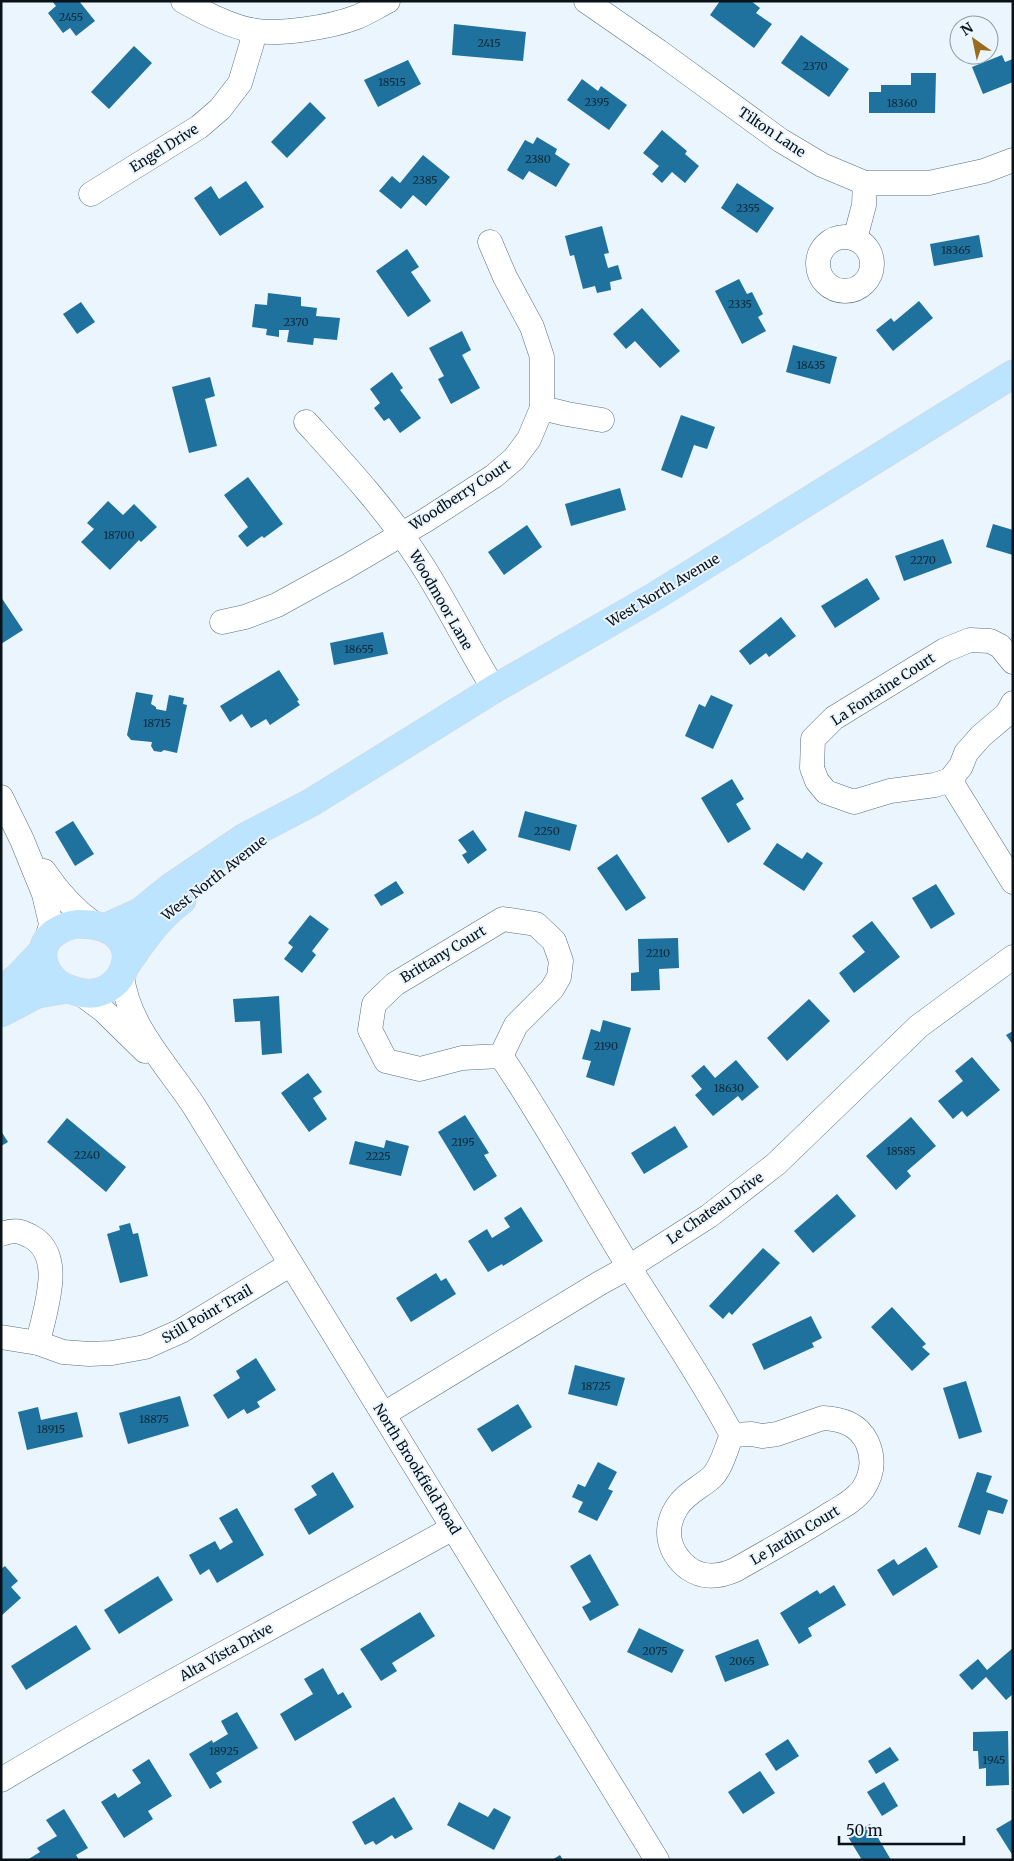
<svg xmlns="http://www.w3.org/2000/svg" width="1014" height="1861" viewBox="0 0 1014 1861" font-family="Merriweather,serif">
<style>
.building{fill:#1f719e}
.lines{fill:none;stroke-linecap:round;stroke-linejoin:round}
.minor-casing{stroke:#577081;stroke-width:25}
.major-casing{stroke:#d3d4d5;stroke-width:29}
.minor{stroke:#fff;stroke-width:24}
.major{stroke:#bce4fe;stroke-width:28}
.labels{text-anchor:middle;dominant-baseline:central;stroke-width:4;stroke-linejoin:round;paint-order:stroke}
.number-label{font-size:11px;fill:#0e2a3a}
.street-label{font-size:14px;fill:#081218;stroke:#eaf5fd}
</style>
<rect width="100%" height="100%" fill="#eaf5fd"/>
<!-- building -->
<g class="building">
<polygon points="52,1 79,1 95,21 76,36 70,28 63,33 48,13 56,6"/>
<polygon points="720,1 751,1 760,8 756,13 772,24 754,48 710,15"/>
<polygon points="454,24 526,32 523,61 452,55"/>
<polygon points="801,35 849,69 829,97 781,63"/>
<polygon points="134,46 152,63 109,109 91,92"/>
<polygon points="1002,55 1005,62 1013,59 1013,82 983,94 972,67"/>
<polygon points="408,60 421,84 378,107 364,80"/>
<polygon points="911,73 936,73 935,113 869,113 869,92 881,92 881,85 911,85"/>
<polygon points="582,79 598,91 601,86 627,105 609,130 567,100"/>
<polygon points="310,102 326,118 287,158 271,142"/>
<polygon points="662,130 687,151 685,154 699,166 685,183 672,172 662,183 652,174 659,166 643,153"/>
<polygon points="537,137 557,149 555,154 570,164 556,187 529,171 523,180 507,170 525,140 533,144"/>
<polygon points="423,155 450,177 426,206 413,195 401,209 379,191 392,176 400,183"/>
<polygon points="246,181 264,207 220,236 194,198 211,186 219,199"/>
<polygon points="737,183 774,208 757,233 721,208"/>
<polygon points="602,226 609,253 604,254 608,268 618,265 622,279 610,282 611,290 597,293 595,286 583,289 574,255 570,256 565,236"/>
<polygon points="979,235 983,257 934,266 930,244"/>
<polygon points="407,249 419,267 411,272 431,301 408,317 376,271"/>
<polygon points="739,279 747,294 752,292 763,314 758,317 766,331 742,344 715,291"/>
<polygon points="268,293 301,297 301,306 317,308 316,316 340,318 337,340 314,338 313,345 287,342 289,330 279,330 279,337 266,335 267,329 252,327 255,304 267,305"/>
<polygon points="919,301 933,318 893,351 876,330 891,318 894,322"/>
<polygon points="81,302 95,322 77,334 63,314"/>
<polygon points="642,308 680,351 660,368 635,341 626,349 613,334"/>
<polygon points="462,331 471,350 462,355 480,388 451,404 438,379 444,376 429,348"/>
<polygon points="793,345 837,357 830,384 786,372"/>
<polygon points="392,372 403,388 400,390 421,418 400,433 389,418 384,421 374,408 380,403 370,389"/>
<polygon points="210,377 215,396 205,399 217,446 189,453 172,387"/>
<polygon points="681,415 715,427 707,449 694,445 682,478 661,470"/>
<polygon points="248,477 283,524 264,538 262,536 247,547 238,536 248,527 224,495"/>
<polygon points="620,488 626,510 571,526 565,504"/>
<polygon points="108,501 123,515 134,504 157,527 141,542 139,540 110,570 81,542 94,529 87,523"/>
<polygon points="993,524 1013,530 1013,555 986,547"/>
<polygon points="527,525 542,547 504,575 488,552"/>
<polygon points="943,539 952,563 904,581 895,556"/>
<polygon points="867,578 880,599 835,628 821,606"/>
<polygon points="1,597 23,630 1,644"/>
<polygon points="781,617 796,636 769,657 766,653 750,665 739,651"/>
<polygon points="383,632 388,654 334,665 330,643"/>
<polygon points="279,670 299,700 297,701 300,705 270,725 266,719 251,728 242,714 230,722 220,706"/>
<polygon points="136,692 153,695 151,704 156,707 156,709 166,711 169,695 184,698 183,704 187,705 177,753 164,750 161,752 154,751 151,746 152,742 131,740 127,735"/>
<polygon points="711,695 733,705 713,749 685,736 699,704 705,707"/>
<polygon points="732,779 744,799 736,804 751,829 728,843 701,798"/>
<polygon points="525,811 577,825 570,851 518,837"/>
<polygon points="73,821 94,854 75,866 55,832"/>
<polygon points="473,830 487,850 468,864 462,855 467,852 458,840"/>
<polygon points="777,843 802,859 807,852 823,863 804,891 763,864"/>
<polygon points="617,854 646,898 626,911 597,868"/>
<polygon points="396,881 404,893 381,906 374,895"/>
<polygon points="936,884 955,914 931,929 912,898"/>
<polygon points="310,915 329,929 312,951 316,955 302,973 284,959 293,947 288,943"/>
<polygon points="872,921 900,957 854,993 839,973 865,952 852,936"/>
<polygon points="678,938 679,968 659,969 660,990 631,991 631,973 639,972 638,939"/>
<polygon points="279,996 282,1053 262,1055 260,1021 235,1022 233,999"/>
<polygon points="809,999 830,1021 787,1061 767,1038"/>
<polygon points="603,1020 631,1028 614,1086 586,1077 591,1061 582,1059 591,1029 600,1032"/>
<polygon points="1013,1031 1013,1045 1006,1035"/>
<polygon points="972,1057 1000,1090 967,1117 962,1111 953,1119 938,1101 963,1081 955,1071"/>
<polygon points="736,1060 759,1087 742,1101 738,1096 713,1116 695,1095 702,1089 691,1076 704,1065 715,1078"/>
<polygon points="308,1073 322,1092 313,1098 327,1119 309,1132 281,1093"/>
<polygon points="465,1115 489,1153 484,1155 497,1176 474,1191 438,1132"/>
<polygon points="911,1117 936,1146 907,1171 911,1176 896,1190 866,1156"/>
<polygon points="67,1118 126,1167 106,1192 47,1142"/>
<polygon points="675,1126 688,1147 644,1174 631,1153"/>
<polygon points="1,1131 8,1142 1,1146"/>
<polygon points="386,1140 409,1146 401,1176 349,1164 355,1141 384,1148"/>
<polygon points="837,1194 856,1216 813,1253 794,1231"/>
<polygon points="521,1207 543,1241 503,1266 502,1264 488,1272 468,1241 487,1229 492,1238 510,1227 504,1218"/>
<polygon points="130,1223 133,1234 138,1233 148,1276 120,1283 107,1234 120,1230 119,1226"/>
<polygon points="763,1248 780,1263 732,1315 729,1312 723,1319 709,1306"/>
<polygon points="436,1273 441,1281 446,1278 456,1294 411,1322 396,1298"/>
<polygon points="892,1307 926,1344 922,1347 930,1354 912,1371 871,1327"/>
<polygon points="811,1316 822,1338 812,1343 814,1347 764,1370 752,1344"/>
<polygon points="256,1358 276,1390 257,1402 260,1407 247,1414 244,1409 228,1419 213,1395 240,1378 236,1371"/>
<polygon points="575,1365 625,1378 617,1406 568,1394"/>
<polygon points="966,1381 982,1432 959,1439 943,1388"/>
<polygon points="180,1396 189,1426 128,1444 119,1413"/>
<polygon points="518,1404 532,1427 492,1452 477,1429"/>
<polygon points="38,1407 41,1420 77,1412 83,1437 27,1450 18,1412"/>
<polygon points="598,1462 617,1472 608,1489 613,1491 597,1521 578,1512 583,1502 572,1497 578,1484 585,1487"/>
<polygon points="333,1472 354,1507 309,1535 294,1509 317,1495 311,1486"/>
<polygon points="977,1472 992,1476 986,1492 1008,1500 1003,1514 988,1510 980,1535 958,1527"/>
<polygon points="237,1508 264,1555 217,1583 209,1569 200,1575 189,1555 215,1541 220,1550 233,1542 219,1518"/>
<polygon points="926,1547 938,1567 893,1596 877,1570 894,1559 898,1565"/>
<polygon points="590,1554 619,1605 590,1621 582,1607 591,1602 570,1566"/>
<polygon points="5,1566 18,1581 11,1587 21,1598 1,1616 1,1569"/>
<polygon points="158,1576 173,1600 119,1634 104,1610"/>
<polygon points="834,1585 846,1605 808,1628 812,1636 799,1644 780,1613 817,1590 820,1594"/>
<polygon points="420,1612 435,1636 392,1663 397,1671 381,1681 360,1649"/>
<polygon points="76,1625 91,1649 26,1690 11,1666"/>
<polygon points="639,1628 684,1650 672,1673 627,1652"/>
<polygon points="758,1639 769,1665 725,1682 715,1656"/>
<polygon points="1013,1648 1013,1694 1006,1700 986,1677 972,1690 959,1675 978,1659 987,1670"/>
<polygon points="323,1668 338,1695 343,1692 352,1707 295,1741 280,1714 313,1694 304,1679"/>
<polygon points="237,1712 258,1748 216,1773 222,1782 210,1789 189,1754 212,1740 213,1743 228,1734 221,1721"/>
<polygon points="1008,1731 1009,1785 986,1786 986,1768 979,1769 978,1751 973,1751 973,1732"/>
<polygon points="788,1739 799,1756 776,1771 765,1754"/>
<polygon points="890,1747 899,1760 876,1774 868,1761"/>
<polygon points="149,1759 172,1796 148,1811 153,1819 124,1838 101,1802 115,1793 118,1798 141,1783 132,1770"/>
<polygon points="760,1771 775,1793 743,1814 728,1792"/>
<polygon points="884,1782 898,1806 882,1816 867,1792"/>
<polygon points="394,1797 413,1829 395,1839 392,1835 376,1845 373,1841 365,1845 352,1822"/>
<polygon points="459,1802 488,1817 494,1808 511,1817 494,1850 447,1825"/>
<polygon points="64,1809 88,1848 76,1855 79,1860 27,1860 40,1852 37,1848 57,1836 46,1820"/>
<polygon points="1013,1819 1013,1856 996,1829"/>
<polygon points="870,1824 891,1860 862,1860 848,1837"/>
<polygon points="560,1855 563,1860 552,1860"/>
</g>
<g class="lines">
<defs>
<g id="minor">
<path d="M183 1C204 13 227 25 250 30 277 36 331 27 357 17 367 13 378 6 388 1"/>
<polyline points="586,1 658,51 780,140 822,165 865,183 929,183 984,171 1013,160"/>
<polyline points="91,194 199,127 220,109 240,83 252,43 251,30"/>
<circle cx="845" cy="264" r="27"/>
<polyline points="855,239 864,205 865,183"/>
<polyline points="542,408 567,414 602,420"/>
<path d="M306 422C345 465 385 508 417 557 445 599 467 646 494 689"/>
<polyline points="222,622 245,617 277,605 346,567 426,520 494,476 514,459 529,439 542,408 542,357 532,327 505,277 490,242"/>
<polyline points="1013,662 1000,646 990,641 970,640 945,650 834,718 813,739 812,768 817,781 826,792 854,802 890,791 935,785 950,780 961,766 966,753 981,736 1007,714 1013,703"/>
<polyline points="950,780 1013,882"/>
<polyline points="1,797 22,840 44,894 51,924 47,939"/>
<path d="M44 871C58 892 73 909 94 924"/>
<polygon points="503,919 536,924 554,941 561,961 559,977 552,989 516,1025 501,1056 462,1058 420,1069 386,1061 370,1030 374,1004 395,984"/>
<path d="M122 975C127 1025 167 1065 194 1106L657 1860"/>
<polyline points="80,993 103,1010 145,1051"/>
<path d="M501 1056C547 1124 586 1197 629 1267 664 1323 701 1377 732 1435"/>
<path d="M1 1234C13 1230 19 1230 30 1236 67 1255 44 1311 38 1343"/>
<polyline points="1,1337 38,1343 63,1352 89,1354 112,1353 145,1347 181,1331 291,1264"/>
<polyline points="384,1414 600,1283 629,1267 709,1216 776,1164 919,1026 1013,957"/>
<path d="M823 1418C842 1419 858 1424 867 1442 874 1458 873 1474 863 1489 855 1500 842 1507 830 1514 799 1534 767 1552 735 1570 719 1577 703 1579 688 1568 668 1552 663 1529 677 1507 685 1494 701 1487 712 1477 722 1467 726 1448 732 1435L752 1434 762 1436 777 1434Z"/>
<path d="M1 1780C149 1691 302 1612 453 1528"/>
</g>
<g id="major">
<path d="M77 924C158 923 126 1009 75 991 68 989 61 987 55 981 39 966 37 941 59 930 64 927 71 925 77 924Z"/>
<polyline points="107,927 140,912 171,887 245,837 312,802 494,689 652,598 1013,374"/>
<path d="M126 965C143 940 158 918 182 900"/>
<polyline points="1,991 18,977 42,952"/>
<polyline points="1,1013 37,994 67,989"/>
</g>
</defs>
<!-- minor casing -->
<use href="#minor" class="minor-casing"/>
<!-- major casing -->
<use href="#major" class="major-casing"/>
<!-- minor -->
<use href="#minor" class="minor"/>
<!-- major -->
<use href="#major" class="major"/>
</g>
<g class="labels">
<!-- number labels -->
<g class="number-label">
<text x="71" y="17">2455</text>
<text x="489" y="43">2415</text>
<text x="815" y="66">2370</text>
<text x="392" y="82">18515</text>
<text x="597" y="102">2395</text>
<text x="902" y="103">18360</text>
<text x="538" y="159">2380</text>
<text x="425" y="180">2385</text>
<text x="748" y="208">2355</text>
<text x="956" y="250">18365</text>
<text x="740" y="304">2335</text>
<text x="296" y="322">2370</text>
<text x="811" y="365">18435</text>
<text x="119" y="535">18700</text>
<text x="923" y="560">2270</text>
<text x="359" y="649">18655</text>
<text x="157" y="723">18715</text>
<text x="547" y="831">2250</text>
<text x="658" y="953">2210</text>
<text x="606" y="1046">2190</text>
<text x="729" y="1088">18630</text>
<text x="463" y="1142">2195</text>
<text x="901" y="1151">18585</text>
<text x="87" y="1155">2240</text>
<text x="378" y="1156">2225</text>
<text x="596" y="1386">18725</text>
<text x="154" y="1419">18875</text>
<text x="51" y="1429">18915</text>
<text x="655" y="1651">2075</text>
<text x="742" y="1661">2065</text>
<text x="224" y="1751">18925</text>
<text x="994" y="1760">1945</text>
</g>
<!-- street labels -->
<g class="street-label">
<text transform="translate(772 132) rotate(34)">Tilton Lane</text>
<text transform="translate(164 148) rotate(-32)">Engel Drive</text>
<text transform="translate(460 495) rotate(-33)">Woodberry Court</text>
<text transform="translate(663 590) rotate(-31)">West North Avenue</text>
<text transform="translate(441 600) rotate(60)">Woodmoor Lane</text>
<text transform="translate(883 689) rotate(-33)">La Fontaine Court</text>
<text transform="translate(214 878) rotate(-38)">West North Avenue</text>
<text transform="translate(443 954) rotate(-31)">Brittany Court</text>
<text transform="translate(715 1208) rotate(-35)">Le Chateau Drive</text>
<text transform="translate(207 1314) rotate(-30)">Still Point Trail</text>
<text transform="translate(417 1469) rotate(58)">North Brookfield Road</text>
<text transform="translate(795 1535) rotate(-31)">Le Jardin Court</text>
<text transform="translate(226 1652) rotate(-29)">Alta Vista Drive</text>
</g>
</g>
<!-- border -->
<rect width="1014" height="1861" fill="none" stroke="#081218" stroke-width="5"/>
<!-- north arrow -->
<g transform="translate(974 40) rotate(327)"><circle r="24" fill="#eaf5fd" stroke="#909aa1"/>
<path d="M0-4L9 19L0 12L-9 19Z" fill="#9a6c1d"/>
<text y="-8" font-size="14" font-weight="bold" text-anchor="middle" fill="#081218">N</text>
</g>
<!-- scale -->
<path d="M839 1836v8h125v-8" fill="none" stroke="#081218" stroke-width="2.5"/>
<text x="846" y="1836" font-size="15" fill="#081218" stroke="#eaf5fd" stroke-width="4" paint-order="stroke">50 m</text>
</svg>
